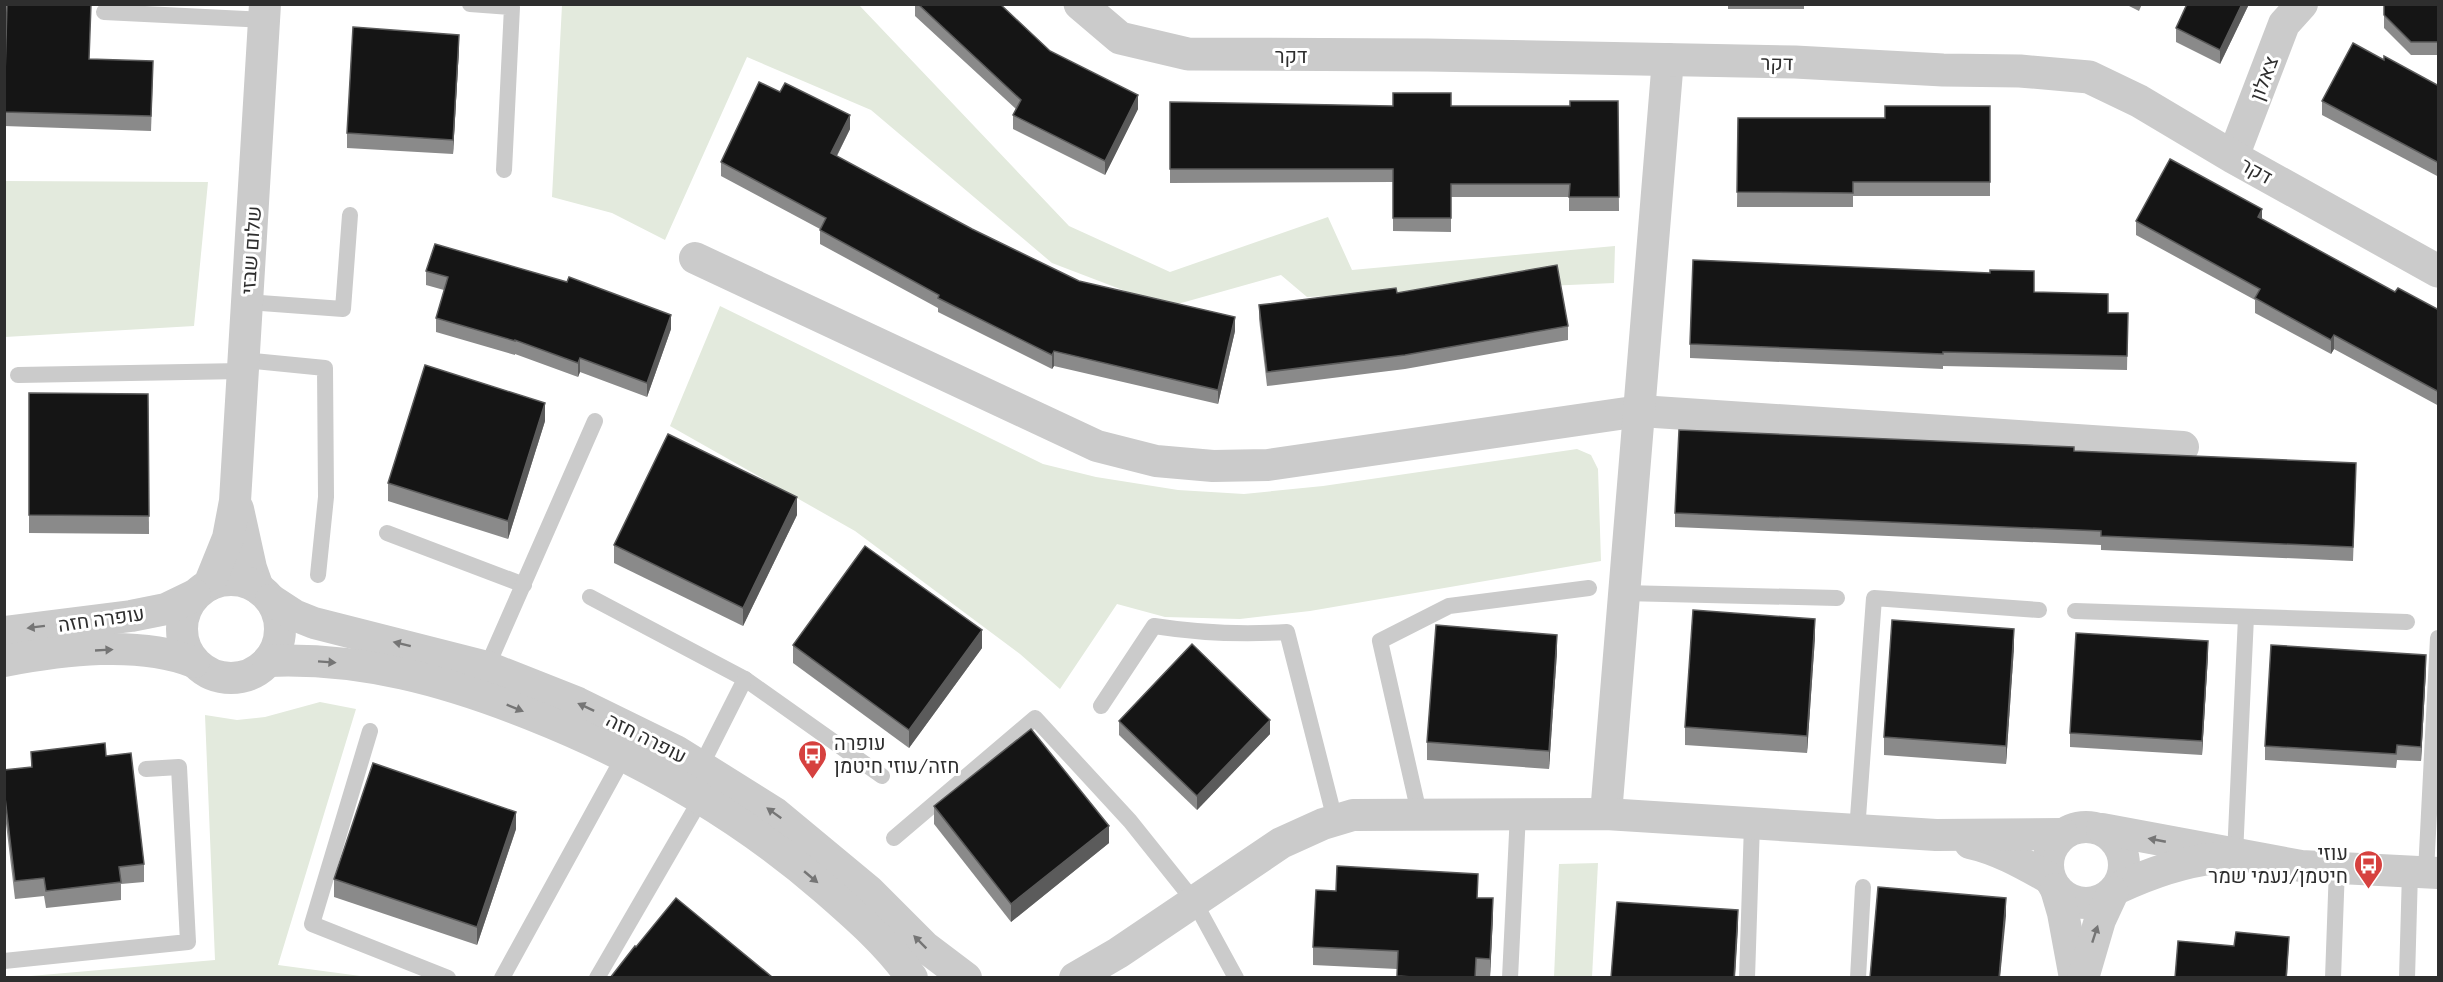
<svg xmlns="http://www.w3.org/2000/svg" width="2443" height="982" viewBox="0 0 2443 982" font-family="'Exo 2',Heebo,sans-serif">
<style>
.green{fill:#e3eadd}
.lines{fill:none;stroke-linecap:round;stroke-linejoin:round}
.service{stroke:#cbcbcb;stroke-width:16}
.minor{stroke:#cbcbcb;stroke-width:32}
.tertiary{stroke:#cbcbcb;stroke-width:33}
.wall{fill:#8a8a8a}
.shaded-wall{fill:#5b5b5b}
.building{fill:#151515;stroke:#5b5b5b;stroke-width:1.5}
.oneway{fill:#757575}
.labels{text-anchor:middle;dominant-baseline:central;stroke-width:6;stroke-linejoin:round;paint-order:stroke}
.street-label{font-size:20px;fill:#2e2e2e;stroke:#fff}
.poi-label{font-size:20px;fill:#2e2e2e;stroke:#fff;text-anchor:start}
</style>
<rect width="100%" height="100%" fill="#fff"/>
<!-- green -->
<g class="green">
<polygon points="562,5 859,5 1069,226 1170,272 1328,217 1352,270 1615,246 1614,283 1307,297 1281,275 1167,307 1052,263 871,110 747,57 665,240 612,213 552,197"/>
<polygon points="5,181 208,182 194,326 5,337"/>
<polygon points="720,306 1043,464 1096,477 1178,490 1244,494 1323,486 1577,449 1591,455 1598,469 1601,561 1310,611 1240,619 1165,617 1117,604 1060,689 1020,654 855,531 670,426"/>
<polygon points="320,702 356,709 278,965 368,977 19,977 215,960 205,715 237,720 265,717"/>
<polygon points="1598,863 1592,977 1554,977 1559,864"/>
</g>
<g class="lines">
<!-- service -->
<g class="service">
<polyline points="470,4 512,7 504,170"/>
<polyline points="104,12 264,20"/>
<polyline points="247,302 343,309 350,215"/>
<polyline points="243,360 325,368 326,497 318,575"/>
<polyline points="18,375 242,371"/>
<polyline points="387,533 524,585"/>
<polyline points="1623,593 1837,598"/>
<polyline points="590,597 745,679 882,776"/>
<polyline points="2075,611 2407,622"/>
<polyline points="487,667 595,421"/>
<path d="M1101 706 1154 626C1199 633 1241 635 1287 632L1335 820"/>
<polyline points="370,731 312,924 448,978"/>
<polyline points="701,766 745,679"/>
<polyline points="1419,813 1380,641 1449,606 1589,588"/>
<polyline points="1857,831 1874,598 2039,610"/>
<polyline points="894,838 1035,718 1130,821 1194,901 1236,978"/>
<polyline points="2235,855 2246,617"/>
<polyline points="2426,872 2438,638"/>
<polyline points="4,961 188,942 179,767 146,769"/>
<polyline points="502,978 624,756"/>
<polyline points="597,978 702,797"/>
<polyline points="1510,978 1518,813"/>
<polyline points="1747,978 1752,824"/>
<polyline points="1858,978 1863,887"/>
<polyline points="2333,978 2337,867"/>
<polyline points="2407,978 2410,872"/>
</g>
<!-- minor -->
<g class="minor">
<polyline points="2233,157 2284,24 2302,4"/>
<polyline points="695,258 1097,446 1156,461 1213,466 1268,465 1640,411 2183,447"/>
<polyline points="238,509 251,568 258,588"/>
<circle cx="231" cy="629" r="49"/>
<polyline points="209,585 228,538 235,501 265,4"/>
<polyline points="271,600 294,615 314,623 487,667 578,703 676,751 775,813 869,891 925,947 966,978"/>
<polyline points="4,632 131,616 166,609 195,595"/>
<path d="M4 661C62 650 138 640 194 662"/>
<path d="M268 661C361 657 447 681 532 715 640 758 739 814 826 890 857 917 888 944 912 978"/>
<polyline points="1606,814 1668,59"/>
<circle cx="2086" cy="865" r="38"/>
<polyline points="2102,829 2301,866 2438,873"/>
<path d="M1970 843C1998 849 2024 864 2049 878"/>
<path d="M2118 888C2150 873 2181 862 2216 858"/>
<polyline points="2056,889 2063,913 2075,978"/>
<polyline points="1075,978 1118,953 1281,843 1323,824 1353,815 1606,814 1936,835 2062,834"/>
<polyline points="2083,978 2100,920 2113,892"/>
</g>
<!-- tertiary -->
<polyline class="tertiary" points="1080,4 1120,38 1188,54 1428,55 1795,62 1943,70 2020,71 2089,77 2139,101 2233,157 2438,271"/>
</g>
<!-- wall -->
<g class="wall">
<polygon points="915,4 1000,4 1050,51 1138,109 1105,175 1013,129 1013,115 1016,109 915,16"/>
<rect x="1728" y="4" width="76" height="5"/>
<polygon points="2125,4 2142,4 2139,11"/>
<polygon points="2249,4 2220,64 2176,42 2176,28"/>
<polygon points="2384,4 2439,4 2439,55 2411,55 2384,28"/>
<polygon points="459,49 453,154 347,148 347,133"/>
<polygon points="2384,60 2439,86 2439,177 2322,115 2322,101"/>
<polygon points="153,75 151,131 4,126 4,107"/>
<polygon points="780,92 850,129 837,156 972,229 1079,281 1235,331 1218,404 1054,366 1052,369 938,312 938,308 820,244 820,229 721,176 721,162"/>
<polygon points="1618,101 1619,211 1569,211 1569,197 1451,197 1451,232 1393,231 1393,182 1170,183 1170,102 1393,106 1570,106"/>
<polygon points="1990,106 1990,196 1853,196 1853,207 1737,207 1738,118 1885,118"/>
<polygon points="2262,219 2395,292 2439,310 2439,406 2334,349 2331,354 2255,313 2255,300 2136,235 2136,221"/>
<polygon points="426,271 671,329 647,397 580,372 578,377 515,354 515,355 436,332 436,318 444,290 426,285"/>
<polygon points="2034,292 2108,313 2128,313 2127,370 1943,366 1943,369 1690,358 1690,344"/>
<polygon points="1397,293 1568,326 1568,340 1405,369 1267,386 1259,319 1259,305"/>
<polygon points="29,393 148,394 149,534 29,533"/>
<polygon points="545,421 508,539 388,501 388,483"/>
<polygon points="2074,451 2356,478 2353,561 2101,550 2101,545 1675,527 1675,513"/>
<polygon points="797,515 743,626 614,563 614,545"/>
<polygon points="1815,637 1807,753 1685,745 1685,727"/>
<polygon points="793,645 982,648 909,748 793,663"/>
<polygon points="2014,647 2006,764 1884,755 1884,737"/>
<polygon points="1557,652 1549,769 1427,760 1427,742"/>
<polygon points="2208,655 2202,755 2070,747 2070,733"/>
<polygon points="2426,669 2421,761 2397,760 2396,768 2265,760 2265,746"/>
<polygon points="1119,721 1270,734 1197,810 1119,735"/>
<polygon points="31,752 106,756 144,864 144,882 121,884 121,900 46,908 44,896 15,899 4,807 4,770 31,768"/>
<polygon points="934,806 1109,843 1011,922 934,824"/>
<polygon points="516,829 477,945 334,897 334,879"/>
<polygon points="1477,898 1493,916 1490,977 1476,976 1476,978 1397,978 1397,969 1313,965 1313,947"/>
</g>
<!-- shaded-wall -->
<g class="shaded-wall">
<polygon points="2242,4 2249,4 2220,64 2220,50"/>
<polygon points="459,35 459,49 453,154 453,140"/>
<polygon points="1138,95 1138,109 1105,175 1105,161"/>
<polygon points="850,115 850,129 831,167 831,153"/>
<polygon points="2262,209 2262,223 2258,217"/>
<polygon points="671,315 671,329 647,397 647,383"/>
<polygon points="1235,317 1235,331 1218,404 1218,390"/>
<polygon points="2334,335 2334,349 2331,354 2331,340"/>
<polygon points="1054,351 1054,366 1052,369 1052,355"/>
<polygon points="580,358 580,372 578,377 578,363"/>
<polygon points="545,403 545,421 508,539 508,521"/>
<polygon points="797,497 797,515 743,626 743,608"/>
<polygon points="1815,619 1815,637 1807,753 1807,736"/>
<polygon points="2014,629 2014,647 2006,764 2006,746"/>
<polygon points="982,630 982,648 909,748 909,730"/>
<polygon points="1557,635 1557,652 1549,769 1549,751"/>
<polygon points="2208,641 2208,655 2202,755 2202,741"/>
<polygon points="2426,655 2426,669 2421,761 2421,747"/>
<polygon points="1270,720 1270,734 1197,810 1197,796"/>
<polygon points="516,812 516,829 477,945 477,927"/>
<polygon points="1109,826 1109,843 1011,922 1011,904"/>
<polygon points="1493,898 1493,916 1490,977 1490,959"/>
<polygon points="2006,898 2006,916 2000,978 1999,978"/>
<polygon points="1738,910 1738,928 1735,978 1734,978"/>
<polygon points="2289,937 2287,978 2286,978"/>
</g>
<!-- building -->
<g class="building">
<polygon points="7,4 91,4 89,59 153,61 151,116 4,112"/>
<polygon points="918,4 1000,4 1050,51 1138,95 1105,161 1013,115 1021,100"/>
<polygon points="2187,4 2242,4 2220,50 2176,28"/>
<polygon points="2384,4 2439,4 2439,42 2411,42 2384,15"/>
<polygon points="353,27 459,35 453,140 347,133"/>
<polygon points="2353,43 2384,60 2384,56 2439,86 2439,163 2322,101"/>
<polygon points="759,82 780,92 785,83 850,115 831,153 972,229 1079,281 1235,317 1218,390 1054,351 1052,355 938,298 939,295 820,230 826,218 721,162"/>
<polygon points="1393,93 1451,93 1451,106 1570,106 1570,101 1618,101 1619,197 1569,197 1570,184 1451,184 1451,218 1393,218 1393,169 1170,169 1170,102 1393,106"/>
<polygon points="1885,106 1990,106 1990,182 1853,182 1853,193 1737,192 1738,118 1885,118"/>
<polygon points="2170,159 2262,209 2258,217 2395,292 2398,288 2439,310 2439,392 2334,335 2331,340 2255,298 2260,289 2136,221"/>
<polygon points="435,244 567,282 569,277 671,315 647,383 580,358 578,363 515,340 515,341 436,318 448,277 426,271"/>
<polygon points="1693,260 1990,273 1990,270 2034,271 2034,292 2108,294 2108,313 2128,313 2127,356 1943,352 1943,354 1690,344"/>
<polygon points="1557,265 1568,326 1405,355 1267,372 1259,305 1396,288 1397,293"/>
<polygon points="425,365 545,403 508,521 388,483"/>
<polygon points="29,393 148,394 149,516 29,515"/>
<polygon points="1679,430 2074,447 2074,451 2356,463 2353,547 2101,536 2101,531 1675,513"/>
<polygon points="668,434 797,497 743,608 614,545"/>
<polygon points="865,546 982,630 909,730 793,645"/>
<polygon points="1693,610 1815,619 1807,736 1685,727"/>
<polygon points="1892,620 2014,629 2006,746 1884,737"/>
<polygon points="1436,625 1557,635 1549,751 1427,742"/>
<polygon points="2076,633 2208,641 2202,741 2070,733"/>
<polygon points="1192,644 1270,720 1197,796 1119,721"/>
<polygon points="2271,645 2426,655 2421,747 2397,745 2396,754 2265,746"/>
<polygon points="1031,729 1109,826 1011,904 934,806"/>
<polygon points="105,743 106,756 131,753 144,864 119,867 121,882 46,891 44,878 15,881 4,789 4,770 32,767 31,752"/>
<polygon points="373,763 516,812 477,927 334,879"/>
<polygon points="1337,866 1478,874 1477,898 1493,898 1490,959 1476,958 1475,978 1429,978 1397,976 1398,951 1313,947 1316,890 1336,891"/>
<polygon points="1878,887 2006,898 1999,978 1870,978"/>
<polygon points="676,898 772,977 610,978 635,946 636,947"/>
<polygon points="1617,902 1738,910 1734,978 1611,978"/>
<polygon points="2236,932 2289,937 2286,978 2175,978 2178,941 2234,946"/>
</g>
<!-- one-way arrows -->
<defs><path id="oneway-solid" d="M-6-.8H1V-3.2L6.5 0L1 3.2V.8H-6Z" transform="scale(1.5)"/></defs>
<g class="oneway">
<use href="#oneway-solid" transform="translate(36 627) rotate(173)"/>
<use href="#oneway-solid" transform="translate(402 644) rotate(-166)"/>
<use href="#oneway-solid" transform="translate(104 650) rotate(-3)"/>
<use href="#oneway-solid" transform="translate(327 662) rotate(4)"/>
<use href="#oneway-solid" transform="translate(586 707) rotate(-155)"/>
<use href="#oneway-solid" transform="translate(515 708) rotate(22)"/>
<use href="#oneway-solid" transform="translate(774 813) rotate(-144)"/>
<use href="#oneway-solid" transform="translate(2157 840) rotate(-169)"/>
<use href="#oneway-solid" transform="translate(811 877) rotate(40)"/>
<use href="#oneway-solid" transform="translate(2095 934) rotate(-72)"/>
<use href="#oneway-solid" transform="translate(920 942) rotate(-135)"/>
</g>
<!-- icons -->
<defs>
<symbol id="bus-pin" viewBox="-11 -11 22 30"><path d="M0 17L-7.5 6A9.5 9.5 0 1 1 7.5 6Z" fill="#d6413f" stroke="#fff"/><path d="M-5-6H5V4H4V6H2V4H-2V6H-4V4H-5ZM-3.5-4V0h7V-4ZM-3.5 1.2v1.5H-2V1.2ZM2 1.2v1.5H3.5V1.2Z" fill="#fff"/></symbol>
</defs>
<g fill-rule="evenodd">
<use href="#bus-pin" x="796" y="738" width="33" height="45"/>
<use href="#bus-pin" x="2352" y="848" width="33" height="45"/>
</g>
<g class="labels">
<!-- street labels -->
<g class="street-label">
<text x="1291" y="55">דקר</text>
<text transform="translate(1777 62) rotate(1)">דקר</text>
<text transform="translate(2263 78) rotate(-69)">צאלון</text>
<text transform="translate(2257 170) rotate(29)">דקר</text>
<text transform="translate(250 250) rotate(-86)">שלום שבזי</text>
<text transform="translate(101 618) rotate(-8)">עופרה חזה</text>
<text transform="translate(647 737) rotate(27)">עופרה חזה</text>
</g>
<!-- poi labels -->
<g class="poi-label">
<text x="834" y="742">עופרה<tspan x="834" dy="23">חזה/עוזי חיטמן</tspan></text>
<text x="2348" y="852" text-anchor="end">עוזי<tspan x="2348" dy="23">חיטמן/נעמי שמר</tspan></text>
</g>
</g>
<!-- border -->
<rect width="2443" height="982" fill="none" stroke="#2e2e2e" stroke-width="12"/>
</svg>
